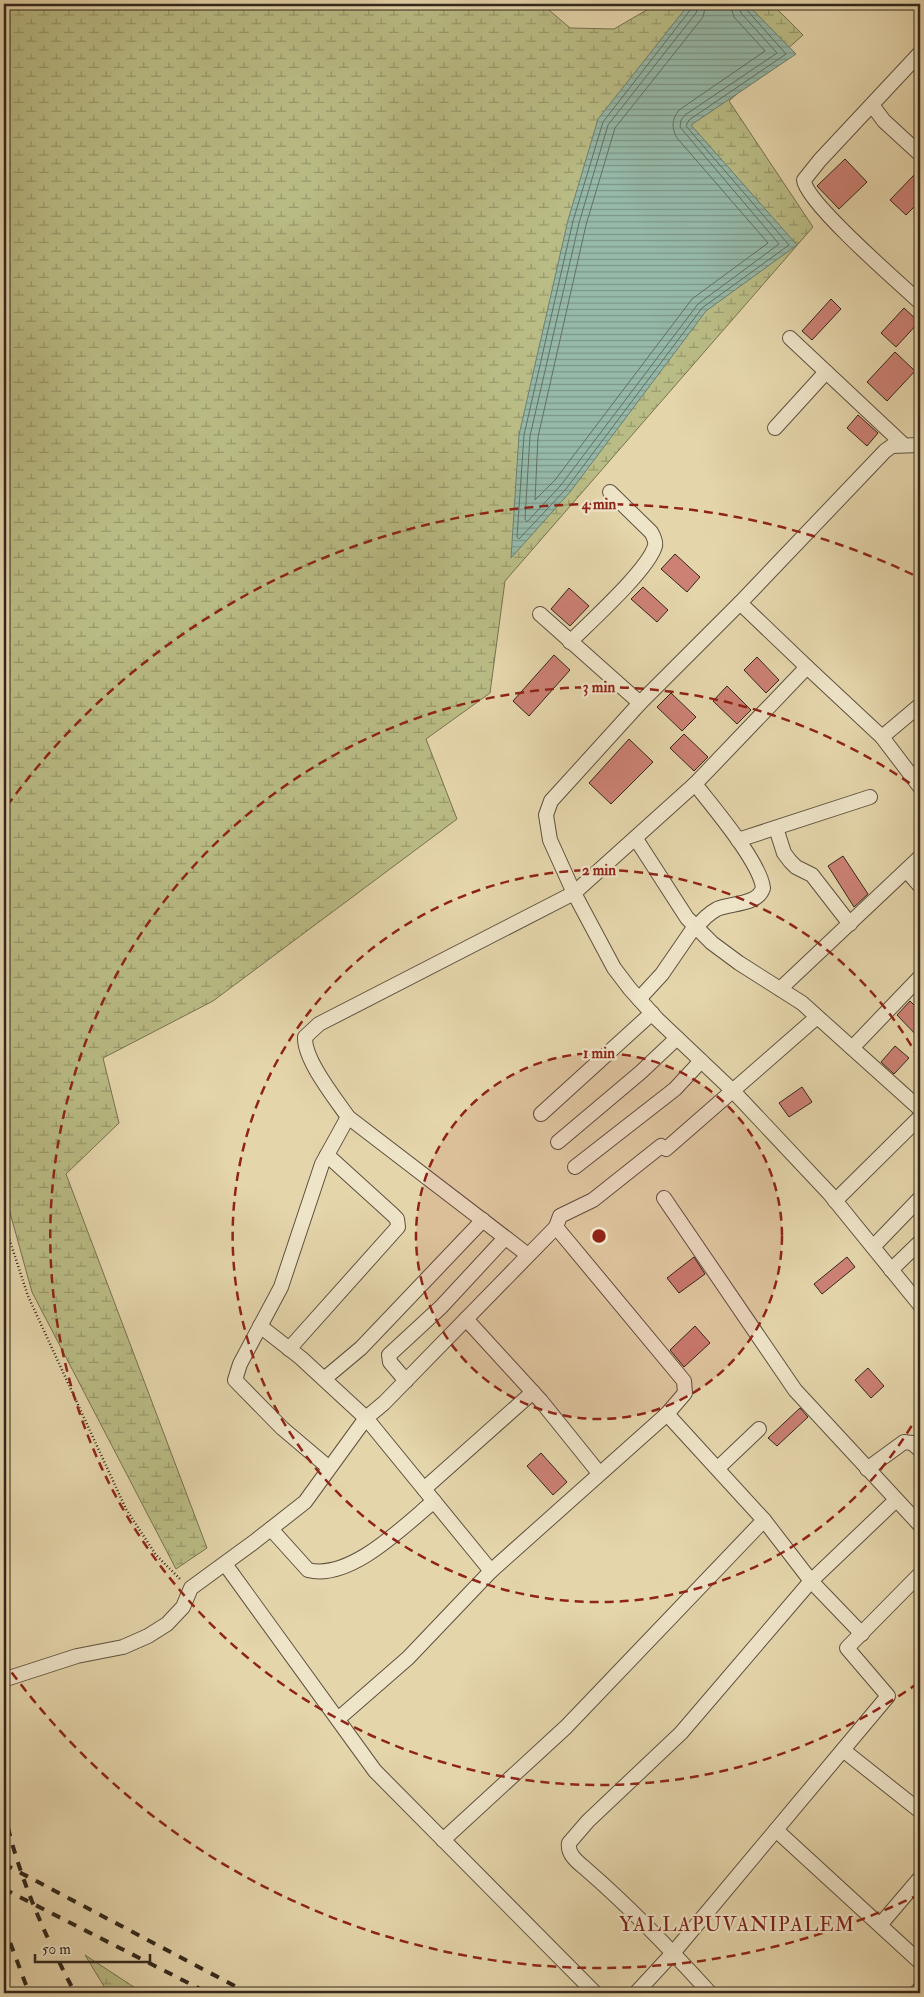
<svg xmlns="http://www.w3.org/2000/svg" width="924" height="1997" viewBox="0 0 924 1997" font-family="'IM FELL Double Pica',serif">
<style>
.wetland{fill:url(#wetland-marsh);stroke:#767250}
.water{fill:url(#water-rules);stroke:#6e7f71}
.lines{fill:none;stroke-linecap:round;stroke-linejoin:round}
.shore{stroke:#647062;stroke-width:1}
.building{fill:#cc8174;stroke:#31271c}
.street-casing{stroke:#5e5240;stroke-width:16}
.path{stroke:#31271c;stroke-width:2.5;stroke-dasharray:1 2.5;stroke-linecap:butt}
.street{stroke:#eee4c8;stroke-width:14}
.rail{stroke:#31271c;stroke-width:4;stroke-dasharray:9 9;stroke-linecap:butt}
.ring{fill:none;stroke:#8f2418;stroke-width:2.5;stroke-dasharray:9 6}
.labels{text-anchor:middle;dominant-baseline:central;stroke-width:4.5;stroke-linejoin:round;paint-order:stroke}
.neighbourhood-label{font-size:20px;letter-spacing:1px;fill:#7a1f14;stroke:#eee4c8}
.centre{fill:#8f2418;stroke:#eee4c8;stroke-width:2.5}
.ring-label{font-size:15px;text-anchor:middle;font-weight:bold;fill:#8f2418;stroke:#eee4c8;stroke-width:4.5;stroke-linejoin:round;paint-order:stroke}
</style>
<defs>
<pattern id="wetland-marsh" width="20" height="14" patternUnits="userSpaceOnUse" patternTransform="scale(1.25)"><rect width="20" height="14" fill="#babc85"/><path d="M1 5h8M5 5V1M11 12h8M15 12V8" fill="none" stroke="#98996c"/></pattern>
<pattern id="water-rules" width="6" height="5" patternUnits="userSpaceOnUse" patternTransform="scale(1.25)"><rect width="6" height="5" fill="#96b9a9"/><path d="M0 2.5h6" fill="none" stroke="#7b9689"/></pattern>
</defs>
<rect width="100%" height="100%" fill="#e5d5ab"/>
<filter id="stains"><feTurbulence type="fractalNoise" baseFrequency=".004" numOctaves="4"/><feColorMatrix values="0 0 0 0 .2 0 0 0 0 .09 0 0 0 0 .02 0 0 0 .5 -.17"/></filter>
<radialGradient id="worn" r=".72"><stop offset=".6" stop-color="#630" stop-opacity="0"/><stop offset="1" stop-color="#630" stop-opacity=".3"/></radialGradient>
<!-- wetland -->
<g class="wetland">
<polygon points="4,4 542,4 570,28 614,29 657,4 772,4 803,35 729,101 813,227 505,581 490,693 426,739 457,819 213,1001 103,1058 119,1123 66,1174 207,1548 176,1569 32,1292 4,1191"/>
<polygon points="85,1955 143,1993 108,1993"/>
</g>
<!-- water -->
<polygon class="water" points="689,4 747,4 796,54 691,125 797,245 706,311 570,492 511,558 519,435 568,220 598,119"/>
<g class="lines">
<!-- shore -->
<g class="shore">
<polyline points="692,4 691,9 603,122 573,221 524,435 517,537 519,539 566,489 702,308 789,245 686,126 689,120 786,54 746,9 744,4"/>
<polyline points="699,4 696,13 608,125 579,223 530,436 525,519 527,522 561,485 698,304 779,244 680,127 681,120 685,115 777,53 741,13 738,4"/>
<path d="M706 4 703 17 615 128 586 225 538 437 535 500 555 480 692 299 768 243 677 138C671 128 672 119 679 110L765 51 734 17 730 4"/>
</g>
</g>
<!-- building -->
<g class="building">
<polygon points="845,159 867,182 839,209 817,186"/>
<polygon points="914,175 920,181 920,201 906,215 890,200"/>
<polygon points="831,299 841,309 812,340 802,331"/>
<polygon points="904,308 919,322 896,347 881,333"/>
<polygon points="895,352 915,371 887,401 867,382"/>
<polygon points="858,415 878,433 867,446 847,428"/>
<polygon points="675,554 700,577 687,592 661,569"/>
<polygon points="643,587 668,610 657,622 631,599"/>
<polygon points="569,588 589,606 570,626 551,609"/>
<polygon points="554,655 570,670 529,716 513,701"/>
<polygon points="757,657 779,680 766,693 744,670"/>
<polygon points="727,686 751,710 737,724 713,701"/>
<polygon points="671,693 696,717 682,731 657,707"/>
<polygon points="684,734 708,757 694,771 670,748"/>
<polygon points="629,739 653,762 611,804 589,783"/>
<polygon points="843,856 868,894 854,907 828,866"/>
<polygon points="910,1001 920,1011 920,1039 897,1015"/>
<polygon points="895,1046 909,1058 894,1074 881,1062"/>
<polygon points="802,1087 812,1102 789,1117 779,1103"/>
<polygon points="694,1257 705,1274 679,1293 667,1278"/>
<polygon points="847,1257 855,1267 822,1294 814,1284"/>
<polygon points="695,1326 710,1343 684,1367 670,1350"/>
<polygon points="868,1368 884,1386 871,1398 855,1380"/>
<polygon points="800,1408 808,1417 777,1446 768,1438"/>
<polygon points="541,1453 567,1482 553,1495 527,1466"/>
</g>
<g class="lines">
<defs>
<g id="street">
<path d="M920 53 820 160 804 180C805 201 900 284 920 302"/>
<polyline points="872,105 884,121 920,154"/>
<polyline points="790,338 904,445"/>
<polyline points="775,428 826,372"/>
<polyline points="920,445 892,446 885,451 740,603 807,667 695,784 574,893 614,968 630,989 657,1019 733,1091 829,1193 920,1305"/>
<polyline points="540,614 640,703"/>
<path d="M570 642C590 622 648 570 655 546 656 541 654 537 651 532L610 492"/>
<polyline points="807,667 882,737 920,787"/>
<polyline points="882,737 920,705"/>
<path d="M695 784C713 807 760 862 763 888 758 905 731 903 717 909 708 914 702 920 696 928"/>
<polyline points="776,828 784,853 790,861 796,867 812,875 850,924"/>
<polyline points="636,839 687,918 712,943 739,963 802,1003 920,1109"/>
<polyline points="738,840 870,797"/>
<polyline points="907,871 920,886"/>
<polyline points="780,989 920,857"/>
<polyline points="639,999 662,974 695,926"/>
<polyline points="852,1048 920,977"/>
<polyline points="541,1114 652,1013"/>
<polyline points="558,1142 641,1072 677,1038"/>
<polyline points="575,1167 675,1089 701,1061"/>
<polyline points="664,1198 795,1390 920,1525"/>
<polyline points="835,1201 920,1117"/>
<polyline points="556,1227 684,1381 685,1393 667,1414"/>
<polyline points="873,1247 920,1198"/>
<path d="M528 1255 348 1117C335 1098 304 1060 305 1037L319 1024 574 893 550 840 546 815 551 801 640 703 740 603"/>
<polyline points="891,1270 920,1242"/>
<polyline points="466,1319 541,1401 599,1473"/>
<polyline points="260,1326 301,1358 366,1418 491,1571 667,1414 764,1520 811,1581 862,1634"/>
<polyline points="289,1349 398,1227 397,1219 392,1214 327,1155"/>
<polyline points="324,1379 361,1348 483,1220"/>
<polyline points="406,1381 390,1362 389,1355 441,1307 505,1238"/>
<polyline points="328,1467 282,1428 235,1380 240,1364 281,1287 322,1164 348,1117"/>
<polyline points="718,1468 759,1429"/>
<polyline points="867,1469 904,1442 912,1443 920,1450"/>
<polyline points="424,1489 533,1392"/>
<path d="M271 1529 308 1570C350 1581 404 1526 434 1501"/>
<polyline points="225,1564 375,1771 595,1993"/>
<polyline points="9,1678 77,1656 123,1647 148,1636 167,1624 183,1607 191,1588 254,1542 305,1502 366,1418 384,1403 556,1227 560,1216 593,1200 661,1146 666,1149 817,1017"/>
<polyline points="338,1719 408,1658 491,1571"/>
<polyline points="843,1750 920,1811"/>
<polyline points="776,1830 920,1962"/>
<polyline points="443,1840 566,1727 764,1520"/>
<polyline points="880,1925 920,1878"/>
<polyline points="636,1993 673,1953 888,1696 847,1648 920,1574"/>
<path d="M710 1993C671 1950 631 1908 587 1870 579 1863 567 1855 569 1843L588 1821 681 1733 811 1581 896 1500"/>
<polyline points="916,1993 920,1989"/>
</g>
</defs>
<!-- street casing -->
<use href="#street" class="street-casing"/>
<!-- path -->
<polyline class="path" points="4,1223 28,1296 126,1509 156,1555 181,1580"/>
<!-- street -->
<use href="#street" class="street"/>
<!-- rail -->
<g class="rail">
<path d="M4 1810C17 1874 45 1936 75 1993"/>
<polyline points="4,1864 248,1993"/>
<polyline points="4,1889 208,1993"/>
<polyline points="4,1926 29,1993"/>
</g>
</g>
<!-- distance rings -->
<circle cx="599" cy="1236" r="183" fill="#8f2418" fill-opacity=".12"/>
<g class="ring">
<circle cx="599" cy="1236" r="183"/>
<path d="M919 1413A366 366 0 1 1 919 1059"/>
<path d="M918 1683A549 549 0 1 1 918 789"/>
<path d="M920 1894A732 732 0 0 1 7 1666M7 806A732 732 0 0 1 920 578"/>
</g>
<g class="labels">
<!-- neighbourhood labels -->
<g class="neighbourhood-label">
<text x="737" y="1924">YALLAPUVANIPALEM</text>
</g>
</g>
<circle cx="599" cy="1236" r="8" class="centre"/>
<g class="ring-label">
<text x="599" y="509">4 min</text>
<text x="599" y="692">3 min</text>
<text x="599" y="875">2 min</text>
<text x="599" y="1058">1 min</text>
</g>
<!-- margin -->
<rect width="924" height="1997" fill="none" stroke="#e5d5ab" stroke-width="20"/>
<rect x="5" y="5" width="914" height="1987" fill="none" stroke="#31271c" stroke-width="2.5"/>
<rect x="10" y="10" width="904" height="1977" fill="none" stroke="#31271c"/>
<!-- scale -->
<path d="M35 1954v8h115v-8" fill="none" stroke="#31271c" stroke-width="2.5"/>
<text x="42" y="1954" font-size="15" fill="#31271c" stroke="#eee4c8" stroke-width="4" paint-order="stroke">50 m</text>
<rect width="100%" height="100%" filter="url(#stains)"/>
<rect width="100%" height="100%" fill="url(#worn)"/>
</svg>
